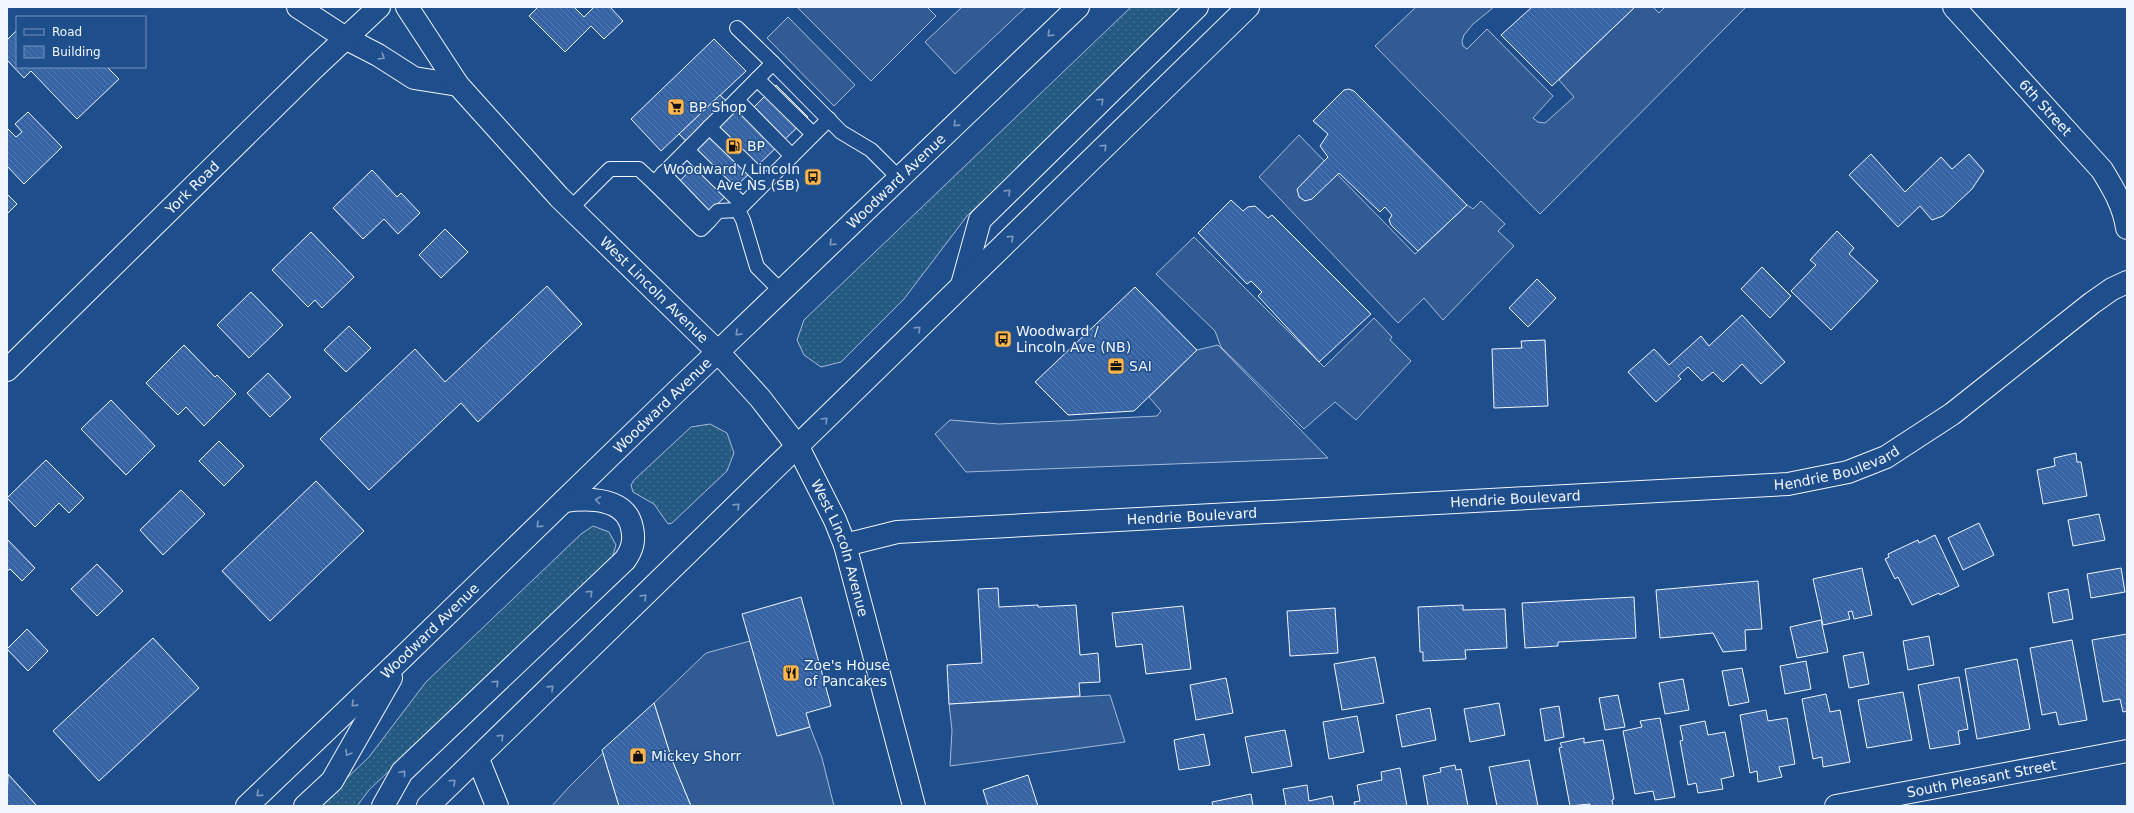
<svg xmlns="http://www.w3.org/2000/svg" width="2134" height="813" viewBox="0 0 2134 813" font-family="'DejaVu Sans',sans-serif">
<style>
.grass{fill:url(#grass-dots);stroke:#a8bbd7}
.parking{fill:#305b95;stroke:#a8bbd7}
.building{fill:url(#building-back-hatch);stroke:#f2f6ff}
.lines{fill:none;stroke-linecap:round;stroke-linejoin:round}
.lane-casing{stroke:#f2f6ff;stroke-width:16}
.street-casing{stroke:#f2f6ff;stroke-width:24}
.secondary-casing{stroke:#f2f6ff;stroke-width:24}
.primary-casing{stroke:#f2f6ff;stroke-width:24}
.lane{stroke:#1f4e8c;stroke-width:14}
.street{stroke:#1f4e8c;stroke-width:22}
.secondary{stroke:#1f4e8c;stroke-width:22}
.primary{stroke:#1f4e8c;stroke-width:22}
.oneway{stroke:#7e9ac0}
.labels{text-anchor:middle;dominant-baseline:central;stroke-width:3;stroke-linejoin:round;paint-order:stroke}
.poi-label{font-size:14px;fill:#f2f6ff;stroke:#1f4e8c;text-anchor:start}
.street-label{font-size:14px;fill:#f2f6ff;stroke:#1f4e8c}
</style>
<defs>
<pattern id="grass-dots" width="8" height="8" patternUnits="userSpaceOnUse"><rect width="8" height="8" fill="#245a82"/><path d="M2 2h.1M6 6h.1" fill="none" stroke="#447295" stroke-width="1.8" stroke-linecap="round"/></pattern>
<pattern id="building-back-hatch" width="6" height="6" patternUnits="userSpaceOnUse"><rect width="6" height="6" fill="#3563a3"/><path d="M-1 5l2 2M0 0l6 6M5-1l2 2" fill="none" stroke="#537ab1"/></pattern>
</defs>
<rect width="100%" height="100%" fill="#1f4e8c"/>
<!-- grass -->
<g class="grass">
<polygon points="1131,7 1187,7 967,216 904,299 841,362 821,367 804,355 797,340 804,320"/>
<polygon points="710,424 727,433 734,453 727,471 672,523 668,524 654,504 633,492 631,485 634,480 691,427"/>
<polygon points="593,526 609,532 616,545 612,558 369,790 357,806 318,806 369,757 426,682 581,534"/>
</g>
<!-- parking -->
<g class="parking">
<polygon points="797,7 927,7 936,16 871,81"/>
<polygon points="962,7 1026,7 955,74 925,42"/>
<polygon points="1416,7 1494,7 1473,24 1464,35 1462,41 1463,46 1467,49 1487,29 1553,96 1533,118 1538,122 1545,123 1574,97 1559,80 1635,7 1653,7 1659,13 1665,7 1746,7 1540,214 1375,46"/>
<polygon points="788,17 855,85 834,106 767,38"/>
<polygon points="1299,135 1415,254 1467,205 1473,209 1481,201 1505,224 1498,231 1514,246 1443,320 1424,298 1398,323 1259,177"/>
<polygon points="1194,237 1324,367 1374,318 1392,337 1390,340 1411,361 1356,420 1335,402 1304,429 1221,347 1215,331 1156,274"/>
<polygon points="1218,345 1328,458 966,472 935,434 950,420 999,424 1157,416 1161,411 1149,397 1197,350"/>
<polygon points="750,641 778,736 810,727 822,758 834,806 691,806 672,760 654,703 706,653"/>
<polygon points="1110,695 1125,742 950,766 952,730 949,704"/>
<polygon points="603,753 619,806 552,806 568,788"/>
</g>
<!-- building -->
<g class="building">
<polygon points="538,7 574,7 584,17 594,7 610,7 623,21 604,39 591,26 565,52 529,16"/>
<polygon points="1532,7 1635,7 1552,86 1501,35"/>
<polygon points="17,30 17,67 107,67 119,79 77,119 31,71 24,78 7,60 7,40"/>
<polygon points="714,39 746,71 661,151 631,119"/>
<polygon points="776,85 808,117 703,218 673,188 702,158 679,134 720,95 744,117"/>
<polygon points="1349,89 1354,91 1467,205 1418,251 1391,225 1389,220 1392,215 1385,207 1380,212 1339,173 1312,199 1305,201 1299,197 1297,189 1328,157 1320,146 1328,134 1313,121 1344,90"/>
<polygon points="28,112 62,147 24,184 7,166 7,128 16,137 22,132 15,124"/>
<polygon points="1871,154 1905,192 1941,157 1952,169 1969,154 1984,171 1972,189 1943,216 1932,220 1920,206 1898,227 1849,175"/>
<polygon points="372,170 397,197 401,193 420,213 398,234 384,219 363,239 333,208"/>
<polygon points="7,194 17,204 7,214"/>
<polygon points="1231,200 1243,211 1248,207 1255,206 1268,218 1272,215 1371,314 1319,362 1258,296 1262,292 1251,281 1247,284 1198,233"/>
<polygon points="445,229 468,252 441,278 419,255"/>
<polygon points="1837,231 1854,248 1849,254 1878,281 1831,330 1791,291 1816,265 1810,260"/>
<polygon points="311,232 354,277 322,308 315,300 308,307 272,270"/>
<polygon points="1762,267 1791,296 1770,318 1741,289"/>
<polygon points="1537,279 1556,298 1528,327 1509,308"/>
<polygon points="547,286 582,324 478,422 461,403 369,490 320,439 415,349 445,382"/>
<polygon points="1135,287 1197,350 1134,411 1068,415 1035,382"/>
<polygon points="251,292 283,325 249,358 217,325"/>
<polygon points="1742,315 1785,362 1761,384 1742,364 1723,382 1713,372 1702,381 1688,367 1678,376 1681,379 1656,402 1628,372 1654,349 1669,365 1701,336 1709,346"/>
<polygon points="349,326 371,348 346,372 324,350"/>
<polygon points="1545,340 1548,406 1494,408 1492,349 1522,348 1521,341"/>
<polygon points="184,345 215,377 217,375 236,394 204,426 186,407 178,415 146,383"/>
<polygon points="268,373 291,397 270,417 247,393"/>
<polygon points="111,400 155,446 126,475 81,429"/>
<polygon points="219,441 244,466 224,486 199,461"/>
<polygon points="2076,453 2077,462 2081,462 2087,496 2043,504 2037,470 2055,466 2054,458"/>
<polygon points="46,460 84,498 69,513 59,503 35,527 7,498"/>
<polygon points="316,481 364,531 270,621 222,571"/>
<polygon points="181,490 205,514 163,555 140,530"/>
<polygon points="2099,514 2105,540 2073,546 2068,520"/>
<polygon points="1979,523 1994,555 1963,570 1948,538"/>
<polygon points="1935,535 1959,586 1940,595 1939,593 1912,605 1898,577 1895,579 1885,559 1889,557 1888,554 1918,540 1919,543"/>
<polygon points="7,539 35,568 22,581 10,569 7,571"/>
<polygon points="97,564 123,591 97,616 71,589"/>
<polygon points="1862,568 1872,615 1854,619 1852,611 1848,612 1850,619 1823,625 1813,579"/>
<polygon points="2121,568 2125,592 2091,598 2087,574"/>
<polygon points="1758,581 1762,629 1745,630 1746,650 1723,652 1713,633 1660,638 1656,590"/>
<polygon points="998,588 999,607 1038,605 1038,607 1076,605 1080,655 1098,653 1100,682 1079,683 1080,696 949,704 947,665 982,663 978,589"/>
<polygon points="2068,589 2073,619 2053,623 2048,593"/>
<polygon points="801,597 831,706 806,713 810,727 777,736 742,614"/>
<polygon points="1634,597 1636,638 1558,642 1558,646 1525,648 1522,603"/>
<polygon points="1463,605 1463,610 1505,609 1507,648 1465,650 1466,659 1423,661 1423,652 1420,652 1418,607"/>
<polygon points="1183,606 1191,669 1146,674 1142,644 1116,647 1112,613"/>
<polygon points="1335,608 1338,653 1290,656 1287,611"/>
<polygon points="1821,620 1828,652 1797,658 1790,627"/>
<polygon points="27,629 48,651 28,671 7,649"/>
<polygon points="2127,634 2127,711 2123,712 2120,699 2103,702 2092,640"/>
<polygon points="1929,636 1934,665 1908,670 1903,641"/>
<polygon points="153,638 199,688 99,781 53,731"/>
<polygon points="2072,640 2087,720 2059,725 2056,712 2042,715 2030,648"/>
<polygon points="1863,652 1869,684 1849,688 1843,656"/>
<polygon points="1375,657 1384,703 1342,710 1334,664"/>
<polygon points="2017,659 2030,729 1977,739 1965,669"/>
<polygon points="1806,661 1811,689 1785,694 1780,666"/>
<polygon points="1742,668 1749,702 1729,706 1722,671"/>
<polygon points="1959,677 1968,729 1958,731 1960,744 1930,749 1918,685"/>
<polygon points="1226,678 1233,713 1196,720 1190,685"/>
<polygon points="1683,679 1689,710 1665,714 1659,683"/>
<polygon points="1903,692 1912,740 1867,748 1858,700"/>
<polygon points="1826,694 1830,712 1840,710 1850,762 1823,767 1822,757 1813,759 1802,699"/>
<polygon points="1618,695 1625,727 1605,730 1599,698"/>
<polygon points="654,703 672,760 691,806 619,806 602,750"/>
<polygon points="1499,703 1505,735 1470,742 1464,709"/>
<polygon points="1559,706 1564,737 1545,741 1540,709"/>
<polygon points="1430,708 1436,740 1402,747 1396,715"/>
<polygon points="1766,710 1768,721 1787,718 1795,764 1779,767 1782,777 1758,782 1757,771 1750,773 1740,715"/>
<polygon points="1357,716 1364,752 1329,759 1323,722"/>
<polygon points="1660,718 1675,797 1655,800 1653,791 1635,794 1623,731 1642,727 1640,721"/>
<polygon points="1705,721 1708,735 1725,732 1734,776 1721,779 1723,789 1698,793 1696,783 1688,785 1680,741 1683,740 1680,726"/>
<polygon points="1285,730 1292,766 1252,773 1245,737"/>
<polygon points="1204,734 1210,765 1179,770 1174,740"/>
<polygon points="1584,738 1584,743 1603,740 1614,799 1612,800 1613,806 1590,806 1590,804 1570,806 1559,748 1562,747 1560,743"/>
<polygon points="1529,760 1538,806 1497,806 1489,767"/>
<polygon points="1455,765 1456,770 1461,769 1468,806 1428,806 1423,776 1441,772 1440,768"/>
<polygon points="1400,768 1407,806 1355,806 1354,802 1360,801 1357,785 1382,780 1381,772"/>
<polygon points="8,774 37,806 7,806"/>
<polygon points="1028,775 1038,806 988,806 983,790"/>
<polygon points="1307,785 1309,801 1332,796 1334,806 1281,806 1286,805 1283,789"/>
<polygon points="1251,794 1253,806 1213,806 1212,802"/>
</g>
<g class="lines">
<defs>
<g id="lane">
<polyline points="737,28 773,63"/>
<polyline points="757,79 813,134"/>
<polyline points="737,100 792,156"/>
<polyline points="709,127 766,182"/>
<polyline points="687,150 743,205"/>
<polyline points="663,173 709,221 718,211 738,210 743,220 757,267 781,291"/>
<polyline points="654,183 701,229 709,221"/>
<polyline points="570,209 610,169 639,169 654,183 773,63 841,132 871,150 899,178"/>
<polyline points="738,210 829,119"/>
</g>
<g id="street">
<polyline points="298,7 347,39 378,55 414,78 458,85"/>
<path id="s1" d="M407 7 458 85 559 197 718 352 760 398 798 447"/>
<path id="s2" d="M1954 7 2102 170C2113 188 2124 206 2127 228"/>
<path id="s3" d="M7 370 315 67 379 7"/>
<path id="s4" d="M845 545 897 532 1788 484 1848 472 1886 457 1952 414 2092 303 2112 289 2127 282"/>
<polyline points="478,759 497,806"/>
<path id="s5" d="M1836 806 2127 751"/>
</g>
<g id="secondary">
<path id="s6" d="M798 447 835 520 845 545 914 806"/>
</g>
<g id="primary">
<polyline points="962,285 980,220 1197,7"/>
<path id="s7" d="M247 806 402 658 678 390 1078 7"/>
<polyline points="305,806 332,781 391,678"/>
<path d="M383 806 402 772 625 560C632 550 635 541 632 528 626 497 589 498 564 501"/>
<polyline points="428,806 1248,7"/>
</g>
</defs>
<!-- lane casing -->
<use href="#lane" class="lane-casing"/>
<!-- street casing -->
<use href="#street" class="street-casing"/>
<!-- secondary casing -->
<use href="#secondary" class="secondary-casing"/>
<!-- primary casing -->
<use href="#primary" class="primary-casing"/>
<!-- lane -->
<use href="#lane" class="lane"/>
<!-- street -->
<use href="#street" class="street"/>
<!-- secondary -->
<use href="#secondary" class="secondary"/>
<!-- primary -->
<use href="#primary" class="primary"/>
</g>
<!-- one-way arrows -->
<defs><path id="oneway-chevron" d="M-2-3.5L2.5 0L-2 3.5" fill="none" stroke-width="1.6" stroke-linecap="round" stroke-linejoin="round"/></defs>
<g class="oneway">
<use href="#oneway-chevron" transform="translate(1050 34) rotate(136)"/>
<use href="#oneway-chevron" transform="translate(382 57) rotate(32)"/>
<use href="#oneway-chevron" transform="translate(1101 101) rotate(-44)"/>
<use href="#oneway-chevron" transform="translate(956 124) rotate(136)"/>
<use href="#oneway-chevron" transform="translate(1104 147) rotate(-44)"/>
<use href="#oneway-chevron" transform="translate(1008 192) rotate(-44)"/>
<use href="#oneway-chevron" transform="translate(1011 238) rotate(-44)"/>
<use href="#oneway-chevron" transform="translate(832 243) rotate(136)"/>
<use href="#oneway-chevron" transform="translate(918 329) rotate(-44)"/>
<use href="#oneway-chevron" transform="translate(738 333) rotate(136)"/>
<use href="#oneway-chevron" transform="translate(825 420) rotate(-45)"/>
<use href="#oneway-chevron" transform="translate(598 500) rotate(-172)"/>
<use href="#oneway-chevron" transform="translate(737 506) rotate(-44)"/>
<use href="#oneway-chevron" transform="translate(539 525) rotate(136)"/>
<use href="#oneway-chevron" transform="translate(590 593) rotate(-44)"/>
<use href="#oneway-chevron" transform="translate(644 597) rotate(-44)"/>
<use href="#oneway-chevron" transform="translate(496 683) rotate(-44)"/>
<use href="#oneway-chevron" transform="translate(551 688) rotate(-44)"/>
<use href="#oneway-chevron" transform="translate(354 704) rotate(136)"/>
<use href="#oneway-chevron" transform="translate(501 737) rotate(-44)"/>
<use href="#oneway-chevron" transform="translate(348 753) rotate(120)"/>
<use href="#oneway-chevron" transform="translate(403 773) rotate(-52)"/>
<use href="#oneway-chevron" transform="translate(453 782) rotate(-43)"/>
<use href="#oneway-chevron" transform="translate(259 794) rotate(136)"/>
</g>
<!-- icons -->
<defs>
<symbol id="supermarket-square" viewBox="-11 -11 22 22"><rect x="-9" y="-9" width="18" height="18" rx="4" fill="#ffb74d" stroke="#1f4e8c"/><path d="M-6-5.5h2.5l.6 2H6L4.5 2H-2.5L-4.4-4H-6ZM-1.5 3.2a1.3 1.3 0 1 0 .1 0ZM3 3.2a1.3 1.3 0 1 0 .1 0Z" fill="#111"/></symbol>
<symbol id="fuel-square" viewBox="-11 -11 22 22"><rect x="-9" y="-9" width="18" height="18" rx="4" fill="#ffb74d" stroke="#1f4e8c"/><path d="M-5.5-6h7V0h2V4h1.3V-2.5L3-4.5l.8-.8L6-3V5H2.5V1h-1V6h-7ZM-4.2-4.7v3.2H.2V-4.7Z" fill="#111"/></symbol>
<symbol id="bus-square" viewBox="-11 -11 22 22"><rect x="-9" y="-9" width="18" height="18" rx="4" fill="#ffb74d" stroke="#1f4e8c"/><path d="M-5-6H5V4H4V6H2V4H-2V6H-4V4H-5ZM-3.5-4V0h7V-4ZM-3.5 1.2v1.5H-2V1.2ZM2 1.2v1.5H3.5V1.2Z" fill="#111"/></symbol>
<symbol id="office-square" viewBox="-11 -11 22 22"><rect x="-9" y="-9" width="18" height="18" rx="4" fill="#ffb74d" stroke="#1f4e8c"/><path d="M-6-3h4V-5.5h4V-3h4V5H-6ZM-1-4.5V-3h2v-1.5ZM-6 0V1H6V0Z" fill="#111"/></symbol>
<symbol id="restaurant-square" viewBox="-11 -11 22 22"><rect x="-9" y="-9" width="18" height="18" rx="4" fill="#ffb74d" stroke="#1f4e8c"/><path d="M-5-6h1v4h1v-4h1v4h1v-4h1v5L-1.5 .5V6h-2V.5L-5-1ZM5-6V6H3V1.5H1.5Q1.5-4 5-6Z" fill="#111"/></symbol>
<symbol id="shop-square" viewBox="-11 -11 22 22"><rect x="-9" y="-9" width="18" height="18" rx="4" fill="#ffb74d" stroke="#1f4e8c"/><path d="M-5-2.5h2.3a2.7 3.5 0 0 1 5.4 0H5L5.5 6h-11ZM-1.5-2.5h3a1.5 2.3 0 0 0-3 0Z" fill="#111"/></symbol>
</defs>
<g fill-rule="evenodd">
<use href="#supermarket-square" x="666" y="97" width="20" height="20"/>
<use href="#fuel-square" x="724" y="136" width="20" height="20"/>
<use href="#bus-square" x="803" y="167" width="20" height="20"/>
<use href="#bus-square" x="993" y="329" width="20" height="20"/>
<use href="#office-square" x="1106" y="356" width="20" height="20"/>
<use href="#restaurant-square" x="781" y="663" width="20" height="20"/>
<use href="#shop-square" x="628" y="746" width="20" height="20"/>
</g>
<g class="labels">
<!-- poi labels -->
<g class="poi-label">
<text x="689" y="107">BP Shop</text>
<text x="747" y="146">BP</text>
<text x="800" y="169" text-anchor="end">Woodward / Lincoln<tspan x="800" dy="16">Ave NS (SB)</tspan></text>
<text x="1016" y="331">Woodward /<tspan x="1016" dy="16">Lincoln Ave (NB)</tspan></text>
<text x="1129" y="366">SAI</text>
<text x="804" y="665">Zoe's House<tspan x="804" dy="16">of Pancakes</tspan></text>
<text x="651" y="756">Mickey Shorr</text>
</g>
<!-- street labels -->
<g class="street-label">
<text stroke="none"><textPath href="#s2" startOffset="136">6th Street</textPath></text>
<text stroke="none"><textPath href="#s7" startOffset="901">Woodward Avenue</textPath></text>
<text stroke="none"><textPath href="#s3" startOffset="260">York Road</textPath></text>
<text stroke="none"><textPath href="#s1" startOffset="377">West Lincoln Avenue</textPath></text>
<text stroke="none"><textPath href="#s7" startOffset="577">Woodward Avenue</textPath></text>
<text stroke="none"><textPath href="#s4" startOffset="997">Hendrie Boulevard</textPath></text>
<text stroke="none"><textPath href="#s4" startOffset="673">Hendrie Boulevard</textPath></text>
<text stroke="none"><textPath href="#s4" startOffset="349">Hendrie Boulevard</textPath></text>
<text stroke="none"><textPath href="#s6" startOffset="110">West Lincoln Avenue</textPath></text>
<text stroke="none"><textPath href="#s7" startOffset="253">Woodward Avenue</textPath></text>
<text stroke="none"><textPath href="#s5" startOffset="148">South Pleasant Street</textPath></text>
</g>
</g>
<!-- border -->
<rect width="2134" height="813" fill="none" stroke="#f2f6ff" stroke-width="16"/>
<!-- legend -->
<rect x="16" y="16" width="130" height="52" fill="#1f4e8c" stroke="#7391ba"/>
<rect x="24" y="29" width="20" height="6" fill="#1f4e8c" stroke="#7391ba"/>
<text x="52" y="36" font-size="12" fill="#f2f6ff">Road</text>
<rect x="24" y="46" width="20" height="12" fill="url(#building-back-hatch)" stroke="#7391ba"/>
<text x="52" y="56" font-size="12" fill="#f2f6ff">Building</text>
</svg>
